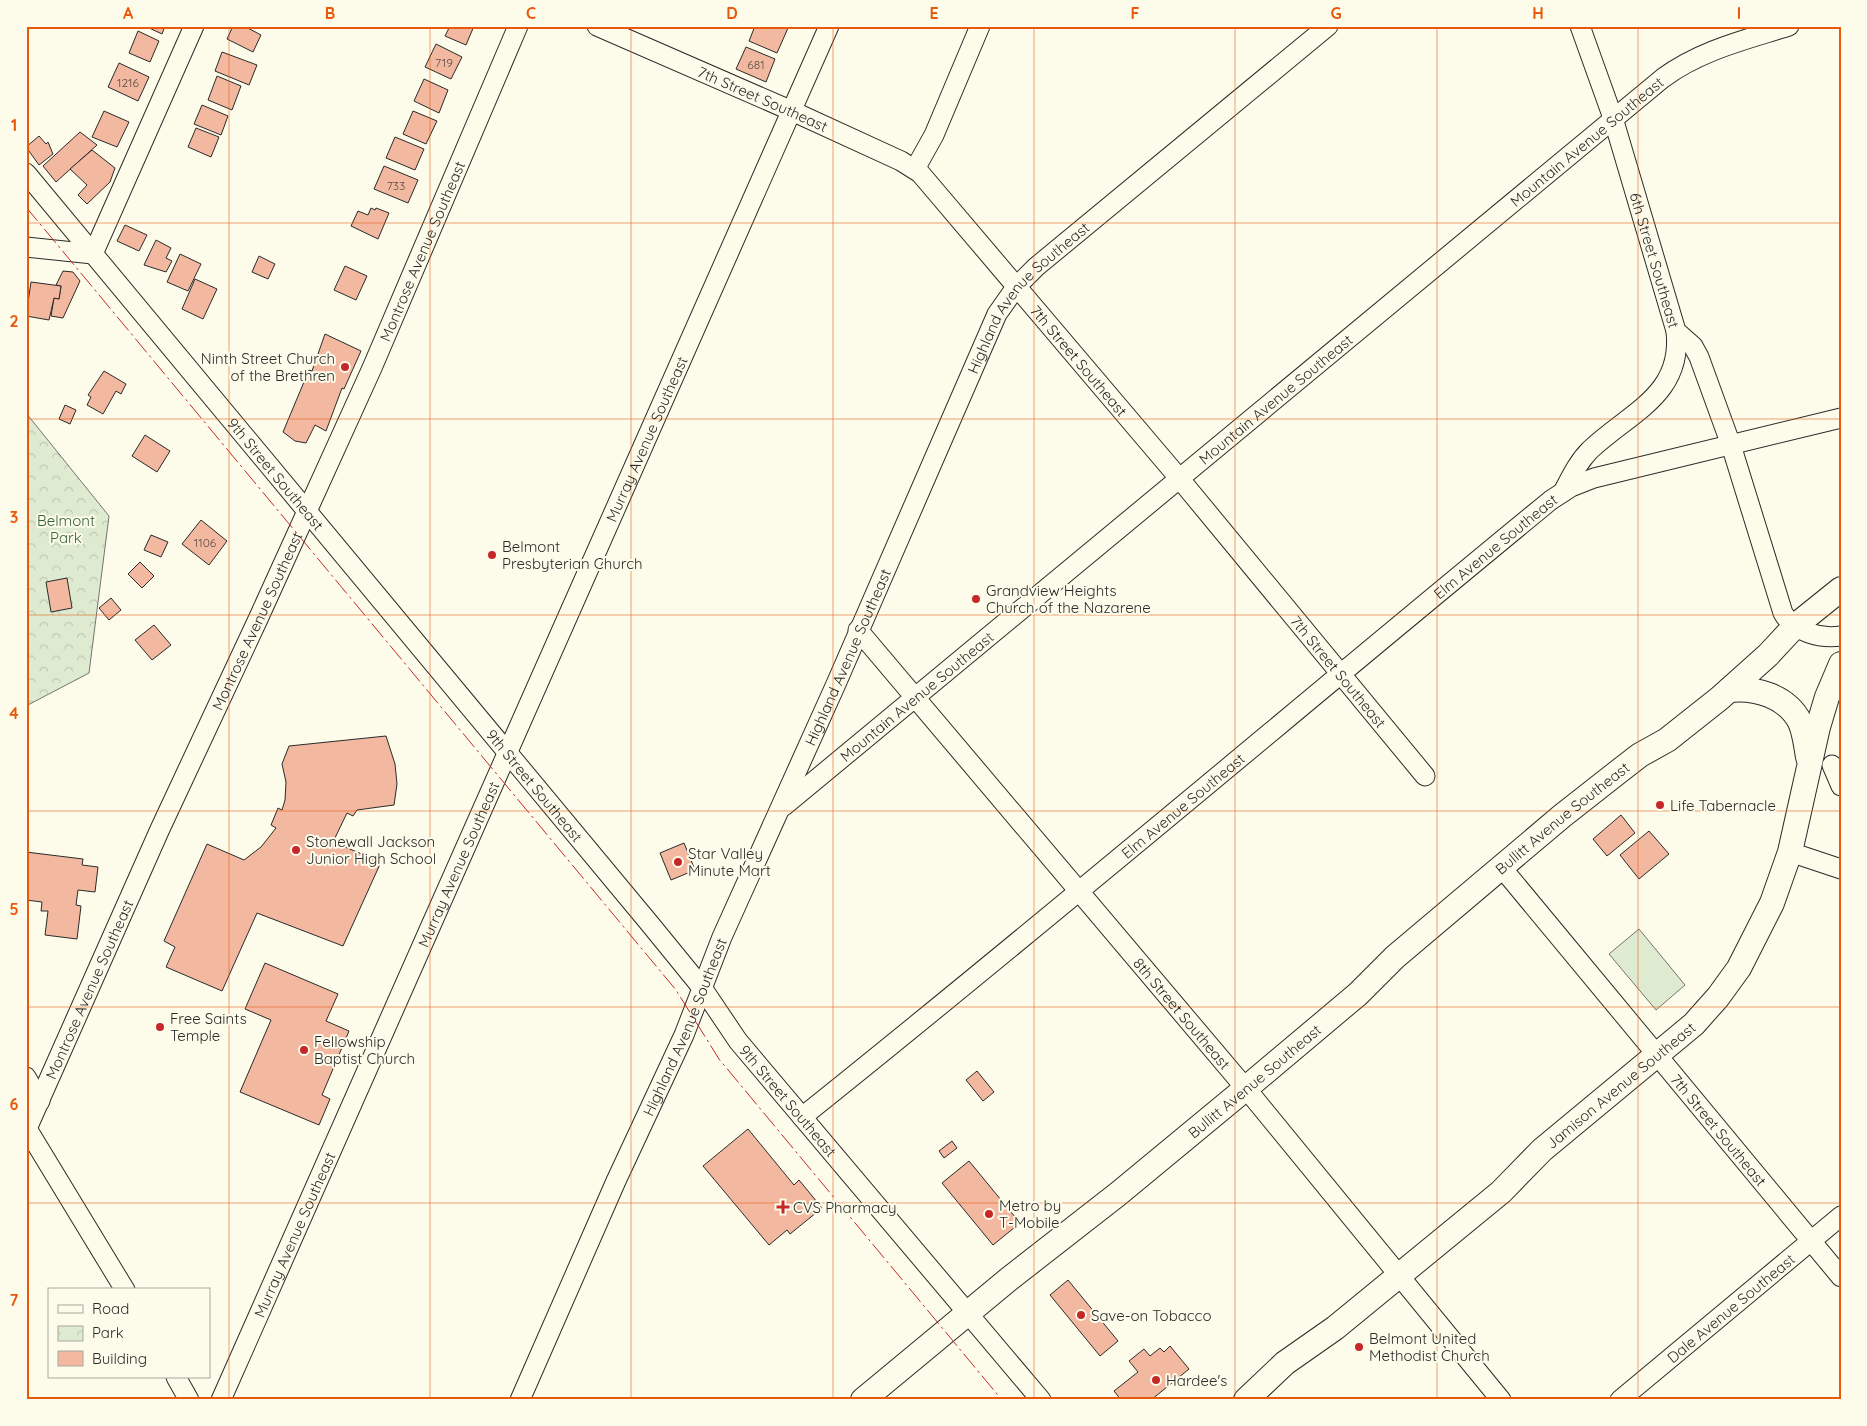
<svg xmlns="http://www.w3.org/2000/svg" width="1867" height="1426" viewBox="0 0 1867 1426" font-family="Quicksand,sans-serif">
<style>
.park{fill:url(#park-crowns);stroke:#74746e}
.pitch{fill:#deebd1;stroke:#74746e}
.building{fill:#f2b8a0;stroke:#2b2b2b}
.lines{fill:none;stroke-linecap:round;stroke-linejoin:round}
.minor-casing{stroke:#2b2b2b;stroke-width:21}
.major-casing{stroke:#2b2b2b;stroke-width:26}
.minor{stroke:#fdfbea;stroke-width:19}
.major{stroke:#fdfbea;stroke-width:24}
.power{stroke:#c62828;stroke-width:1;stroke-dasharray:18 4 2.5 4;stroke-linecap:butt}
.grid{fill:none;stroke:#e8590c;stroke-width:1;stroke-opacity:0.55}
.poi-dot{fill:#c62828;stroke:#fdfbea;stroke-width:2}
.labels{text-anchor:middle;dominant-baseline:central;stroke-width:4;stroke-linejoin:round;paint-order:stroke}
.number-label{font-size:12px;fill:#5d4e48}
.street-label{font-size:15px;fill:#2b2b2b;stroke:#fdfbea}
.poi-label{font-size:15px;fill:#2b2b2b;stroke:#fdfbea;text-anchor:start}
.park-label{font-size:15px;fill:#34623c;stroke:#fdfbea}
.neatline{fill:none;stroke:#e8590c;stroke-width:2}
.grid-label{font-size:16px;text-anchor:middle;font-weight:bold;fill:#e8590c}
</style>
<defs>
<pattern id="park-crowns" width="20" height="18" patternUnits="userSpaceOnUse" patternTransform="scale(1.25)"><rect width="20" height="18" fill="#deebd1"/><path d="M2 6a3 3 0 1 1 6 0M12 15a3 3 0 1 1 6 0" fill="none" stroke="#bfcab4"/></pattern>
</defs>
<rect width="100%" height="100%" fill="#fdfbea"/>
<!-- park -->
<polygon class="park" points="26,413 109,516 89,673 26,706"/>
<!-- pitch -->
<polygon class="pitch" points="1639,929 1685,985 1656,1010 1609,954"/>
<!-- building -->
<g class="building">
<polygon points="145,26 165,26 162,34"/>
<polygon points="233,26 244,26 261,35 253,52 227,39"/>
<polygon points="450,26 474,26 466,45 445,36"/>
<polygon points="755,26 783,26 788,28 777,53 749,41"/>
<polygon points="138,31 159,41 150,62 129,53"/>
<polygon points="436,44 462,57 451,79 425,67"/>
<polygon points="746,47 775,59 766,82 736,69"/>
<polygon points="222,52 257,65 249,85 215,71"/>
<polygon points="119,63 149,77 138,101 108,87"/>
<polygon points="217,76 241,86 232,110 208,100"/>
<polygon points="424,79 448,90 439,113 414,101"/>
<polygon points="202,105 228,116 221,135 194,124"/>
<polygon points="104,111 129,122 117,147 92,137"/>
<polygon points="413,111 437,121 426,144 403,134"/>
<polygon points="196,128 219,137 211,157 188,147"/>
<polygon points="80,132 97,145 56,182 43,166"/>
<polygon points="39,136 46,144 48,142 53,154 39,165 26,147"/>
<polygon points="395,137 424,149 415,170 386,158"/>
<polygon points="92,150 115,168 110,182 87,204 78,195 87,185 70,169"/>
<polygon points="384,166 418,180 408,203 374,189"/>
<polygon points="371,208 375,210 376,208 389,213 378,239 351,226 358,211 368,215"/>
<polygon points="125,225 147,235 139,251 117,241"/>
<polygon points="156,240 171,248 166,258 172,261 166,272 144,265"/>
<polygon points="180,254 201,264 188,291 167,282"/>
<polygon points="259,256 275,264 268,279 252,272"/>
<polygon points="345,266 367,276 356,300 334,290"/>
<polygon points="63,271 73,272 80,281 63,318 51,316 54,298 59,299 61,286 56,285"/>
<polygon points="195,279 217,289 203,319 182,309"/>
<polygon points="31,282 61,286 59,299 54,298 49,320 26,316"/>
<polygon points="325,334 361,351 344,389 342,388 326,431 315,425 306,443 295,441 283,432 309,370 312,371"/>
<polygon points="104,371 126,384 121,394 116,391 103,414 87,405 91,397 88,395"/>
<polygon points="65,405 76,410 70,424 59,419"/>
<polygon points="145,435 170,451 157,472 132,456"/>
<polygon points="201,520 227,541 209,565 182,544"/>
<polygon points="151,535 168,542 161,557 144,550"/>
<polygon points="140,562 154,576 142,588 128,574"/>
<polygon points="67,578 72,608 51,612 46,582"/>
<polygon points="111,598 121,610 109,620 99,608"/>
<polygon points="154,625 171,645 152,660 135,640"/>
<polygon points="386,736 395,764 397,784 394,805 357,810 353,816 347,813 333,842 381,862 343,946 257,913 222,991 166,967 175,947 164,941 207,844 244,860 261,847 276,828 271,825 278,808 282,810 285,800 286,782 282,764 289,746"/>
<polygon points="1621,815 1635,833 1607,856 1593,839"/>
<polygon points="1649,831 1669,854 1639,879 1620,855"/>
<polygon points="684,843 695,870 671,880 660,853"/>
<polygon points="26,852 83,859 82,865 98,867 95,892 78,890 76,905 81,906 77,939 45,935 48,911 41,911 42,902 26,900"/>
<polygon points="265,963 338,994 326,1021 349,1031 322,1095 330,1099 319,1125 240,1092 271,1020 245,1009"/>
<polygon points="977,1071 994,1092 983,1101 966,1080"/>
<polygon points="748,1129 794,1185 799,1180 822,1208 790,1234 787,1230 769,1245 703,1166"/>
<polygon points="952,1141 957,1148 944,1158 939,1151"/>
<polygon points="969,1161 1020,1223 993,1245 942,1183"/>
<polygon points="1068,1280 1118,1341 1100,1356 1050,1295"/>
<polygon points="1170,1346 1189,1369 1151,1400 1121,1400 1114,1391 1138,1372 1129,1361 1144,1349 1150,1356 1160,1348 1164,1352"/>
</g>
<g class="lines">
<defs>
<g id="minor">
<path id="s1" d="M597 26 792 111 901 161 920 173 1179 478 1425 776"/>
<path id="s2" d="M1580 26 1613 118 1676 331 1693 346 1699 357 1731 445 1783 613C1794 632 1820 639 1841 636"/>
<polyline points="915,169 934,135 980,26"/>
<path id="s3" d="M26 173 650 924 703 989 738 1041 1041 1400"/>
<polyline points="26,247 93,254 194,26"/>
<path d="M1563 492C1571 477 1578 462 1590 450 1630 412 1683 395 1676 331"/>
<path id="s4" d="M858 630 1253 1097 1501 1400"/>
<polyline points="1832,765 1841,786"/>
<path id="s5" d="M784 806 1663 78C1701 50 1745 40 1789 26"/>
<polyline points="1790,852 1841,869"/>
<path id="s6" d="M1502 868 1841 1277"/>
<polyline points="26,1077 40,1101"/>
<path id="s7" d="M802 1117C1055 915 1301 705 1551 500L1571 487 1594 478 1841 418"/>
<polyline points="26,1127 125,1290"/>
<path id="s8" d="M26 1131 160 829 259 617 372 368 518 26"/>
<polyline points="176,1377 189,1400"/>
<path id="s9" d="M221 1400 829 26"/>
<path id="s10" d="M520 1400 616 1181 684 1035 722 937 836 684 997 314 1016 287 1036 267 1328 26"/>
<path id="s11" d="M1620 1400 1841 1216"/>
</g>
<g id="major">
<path d="M1729 690C1755 687 1787 696 1800 722 1805 733 1806 746 1808 757"/>
<path id="s12" d="M863 1400 1009 1279 1118 1194 1245 1089 1358 994 1395 957 1562 816 1618 772 1640 755 1667 740 1720 698 1768 655 1795 626 1841 589"/>
<path id="s13" d="M1246 1400 1285 1363 1335 1328 1501 1192 1542 1150 1694 1024 1718 997 1739 968 1772 903 1790 852 1818 727 1827 697 1841 664"/>
</g>
</defs>
<!-- minor casing -->
<use href="#minor" class="minor-casing"/>
<!-- major casing -->
<use href="#major" class="major-casing"/>
<!-- minor -->
<use href="#minor" class="minor"/>
<!-- major -->
<use href="#major" class="major"/>
<!-- power -->
<polyline class="power" points="26,207 676,990 719,1059 1002,1400"/>
</g>
<!-- grid -->
<path class="grid" d="M229 26V1400M430 26V1400M631 26V1400M833 26V1400M1034 26V1400M1235 26V1400M1437 26V1400M1638 26V1400M26 223H1841M26 419H1841M26 615H1841M26 811H1841M26 1007H1841M26 1203H1841"/>
<!-- markers -->
<g class="poi-dot">
<circle cx="345" cy="367" r="5"/>
<circle cx="492" cy="555" r="5"/>
<circle cx="976" cy="599" r="5"/>
<circle cx="1660" cy="805" r="5"/>
<circle cx="296" cy="850" r="5"/>
<circle cx="678" cy="862" r="5"/>
<circle cx="160" cy="1027" r="5"/>
<circle cx="304" cy="1050" r="5"/>
<path d="M780.5 1199.5h5v5h5v5h-5v5h-5v-5h-5v-5h5z"/>
<circle cx="989" cy="1214" r="5"/>
<circle cx="1081" cy="1315" r="5"/>
<circle cx="1359" cy="1347" r="5"/>
<circle cx="1156" cy="1380" r="5"/>
</g>
<g class="labels">
<!-- number labels -->
<g class="number-label">
<text x="444" y="62">719</text>
<text x="756" y="64">681</text>
<text x="128" y="82">1216</text>
<text x="396" y="185">733</text>
<text x="205" y="542">1106</text>
</g>
<!-- street labels -->
<g class="street-label">
<text stroke="none"><textPath href="#s1" startOffset="181">7th Street Southeast</textPath></text>
<text stroke="none"><textPath href="#s5" startOffset="1042">Mountain Avenue Southeast</textPath></text>
<text stroke="none"><textPath href="#s8" startOffset="965">Montrose Avenue Southeast</textPath></text>
<text stroke="none"><textPath href="#s2" startOffset="246">6th Street Southeast</textPath></text>
<text stroke="none"><textPath href="#s10" startOffset="1218">Highland Avenue Southeast</textPath></text>
<text stroke="none"><textPath href="#s1" startOffset="601">7th Street Southeast</textPath></text>
<text stroke="none"><textPath href="#s5" startOffset="638">Mountain Avenue Southeast</textPath></text>
<text stroke="none"><textPath href="#s9" startOffset="1051">Murray Avenue Southeast</textPath></text>
<text stroke="none"><textPath href="#s3" startOffset="391">9th Street Southeast</textPath></text>
<text stroke="none"><textPath href="#s7" startOffset="898">Elm Avenue Southeast</textPath></text>
<text stroke="none"><textPath href="#s8" startOffset="560">Montrose Avenue Southeast</textPath></text>
<text stroke="none"><textPath href="#s10" startOffset="812">Highland Avenue Southeast</textPath></text>
<text stroke="none"><textPath href="#s1" startOffset="1006">7th Street Southeast</textPath></text>
<text stroke="none"><textPath href="#s5" startOffset="172">Mountain Avenue Southeast</textPath></text>
<text stroke="none"><textPath href="#s3" startOffset="796">9th Street Southeast</textPath></text>
<text stroke="none"><textPath href="#s7" startOffset="492">Elm Avenue Southeast</textPath></text>
<text stroke="none"><textPath href="#s12" startOffset="910">Bullitt Avenue Southeast</textPath></text>
<text stroke="none"><textPath href="#s9" startOffset="586">Murray Avenue Southeast</textPath></text>
<text stroke="none"><textPath href="#s8" startOffset="155">Montrose Avenue Southeast</textPath></text>
<text stroke="none"><textPath href="#s4" startOffset="502">8th Street Southeast</textPath></text>
<text stroke="none"><textPath href="#s10" startOffset="408">Highland Avenue Southeast</textPath></text>
<text stroke="none"><textPath href="#s12" startOffset="505">Bullitt Avenue Southeast</textPath></text>
<text stroke="none"><textPath href="#s13" startOffset="490">Jamison Avenue Southeast</textPath></text>
<text stroke="none"><textPath href="#s3" startOffset="1201">9th Street Southeast</textPath></text>
<text stroke="none"><textPath href="#s6" startOffset="340">7th Street Southeast</textPath></text>
<text stroke="none"><textPath href="#s9" startOffset="181">Murray Avenue Southeast</textPath></text>
<text stroke="none"><textPath href="#s11" startOffset="144">Dale Avenue Southeast</textPath></text>
</g>
<!-- poi labels -->
<g class="poi-label">
<text x="335" y="358" text-anchor="end">Ninth Street Church<tspan x="335" dy="17">of the Brethren</tspan></text>
<text x="502" y="546">Belmont<tspan x="502" dy="17">Presbyterian Church</tspan></text>
<text x="986" y="590">Grandview Heights<tspan x="986" dy="17">Church of the Nazarene</tspan></text>
<text x="1670" y="805">Life Tabernacle</text>
<text x="306" y="841">Stonewall Jackson<tspan x="306" dy="17">Junior High School</tspan></text>
<text x="688" y="853">Star Valley<tspan x="688" dy="17">Minute Mart</tspan></text>
<text x="170" y="1018">Free Saints<tspan x="170" dy="17">Temple</tspan></text>
<text x="314" y="1041">Fellowship<tspan x="314" dy="17">Baptist Church</tspan></text>
<text x="999" y="1205">Metro by<tspan x="999" dy="17">T-Mobile</tspan></text>
<text x="793" y="1207">CVS Pharmacy</text>
<text x="1091" y="1315">Save-on Tobacco</text>
<text x="1369" y="1338">Belmont United<tspan x="1369" dy="17">Methodist Church</tspan></text>
<text x="1166" y="1380">Hardee's</text>
</g>
<!-- park labels -->
<g class="park-label">
<text x="66" y="520">Belmont<tspan x="66" dy="17">Park</tspan></text>
</g>
</g>
<!-- border -->
<rect width="1867" height="1426" fill="none" stroke="#fdfbea" stroke-width="55"/>
<!-- legend -->
<rect x="48" y="1288" width="162" height="90" fill="#fdfbea" stroke="#a9a89e"/>
<rect x="58" y="1305" width="25" height="8" fill="#fdfbea" stroke="#a9a89e"/>
<text x="92" y="1314" font-size="15" fill="#2b2b2b">Road</text>
<rect x="58" y="1326" width="25" height="15" fill="url(#park-crowns)" stroke="#a9a89e"/>
<text x="92" y="1338" font-size="15" fill="#2b2b2b">Park</text>
<rect x="58" y="1351" width="25" height="15" fill="#f2b8a0" stroke="#a9a89e"/>
<text x="92" y="1364" font-size="15" fill="#2b2b2b">Building</text>
<rect x="28" y="28" width="1812" height="1370" class="neatline"/>
<g class="grid-label">
<text x="128" y="19">A</text>
<text x="330" y="19">B</text>
<text x="531" y="19">C</text>
<text x="732" y="19">D</text>
<text x="934" y="19">E</text>
<text x="1135" y="19">F</text>
<text x="1336" y="19">G</text>
<text x="1538" y="19">H</text>
<text x="1739" y="19">I</text>
<text x="14" y="131">1</text>
<text x="14" y="327">2</text>
<text x="14" y="523">3</text>
<text x="14" y="719">4</text>
<text x="14" y="915">5</text>
<text x="14" y="1110">6</text>
<text x="14" y="1306">7</text>
</g>
</svg>
